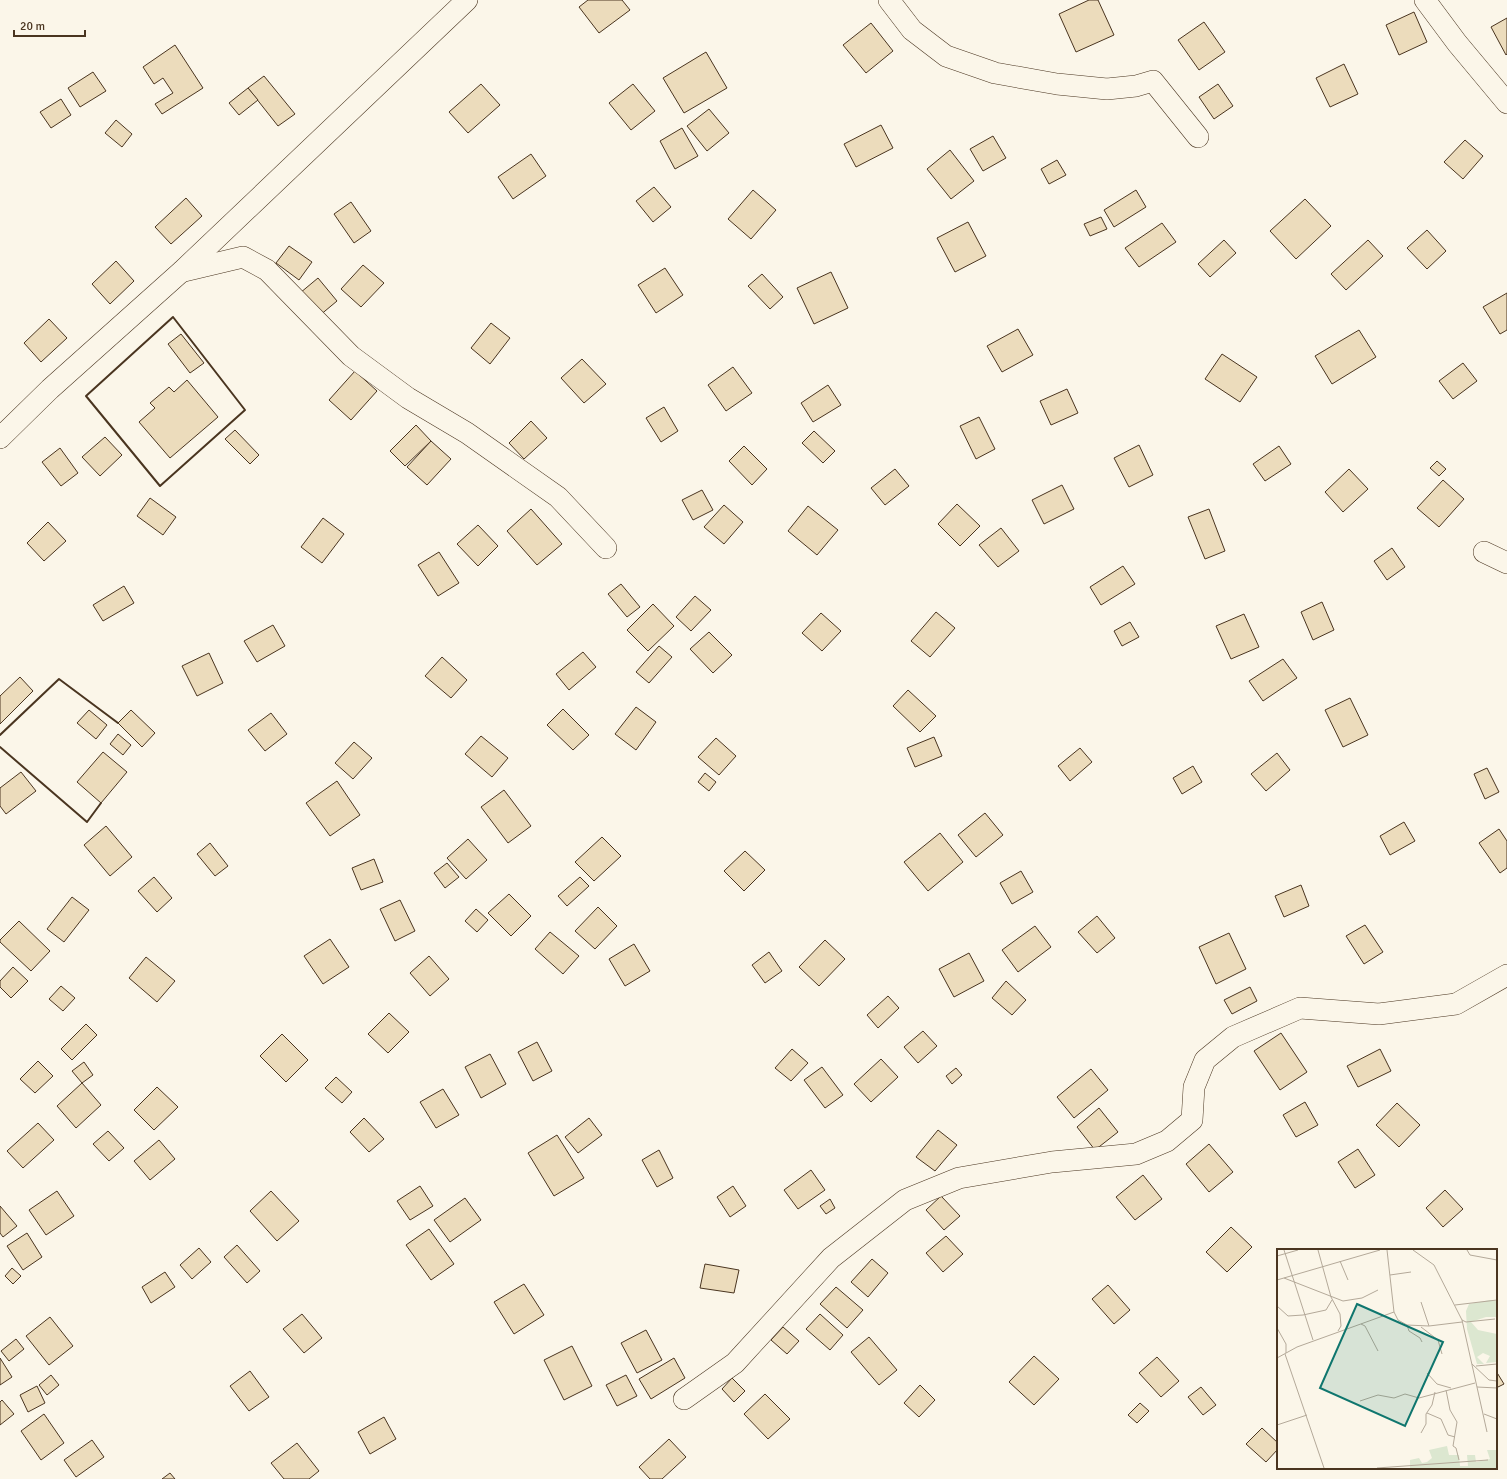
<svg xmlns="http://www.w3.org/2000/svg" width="1507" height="1479" viewBox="0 0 1507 1479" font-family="Signika,sans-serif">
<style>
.building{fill:#ecdcbc;stroke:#4a3520}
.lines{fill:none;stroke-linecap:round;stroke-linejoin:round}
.street-casing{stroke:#4a3520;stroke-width:22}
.street{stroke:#fbf6e9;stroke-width:21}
.wall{stroke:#4a3520;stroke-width:2}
.inset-road{fill:none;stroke:#b4a999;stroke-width:1}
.view{fill:#0f766e;fill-opacity:0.15;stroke:#0f766e;stroke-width:2}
.inset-edge{fill:none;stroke:#4a3520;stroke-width:2}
</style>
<rect width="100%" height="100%" fill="#fbf6e9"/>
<!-- building -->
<g class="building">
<polygon points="588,0 622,0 630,10 599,33 579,7"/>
<polygon points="1089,0 1098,0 1114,35 1076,52 1059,14"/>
<polygon points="1414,12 1427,42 1399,55 1386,25"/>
<polygon points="1507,18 1507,54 1506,55 1491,27"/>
<polygon points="1204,22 1225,52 1199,70 1178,40"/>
<polygon points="871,23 893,51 866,73 843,45"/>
<polygon points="175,45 203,88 162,114 155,104 173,93 163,78 154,84 143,67"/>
<polygon points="706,52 727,88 684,113 663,78"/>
<polygon points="1344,64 1358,94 1330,107 1316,78"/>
<polygon points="93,72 106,91 80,107 68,88"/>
<polygon points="264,76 295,114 278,126 248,88"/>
<polygon points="481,84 500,105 468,133 449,112"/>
<polygon points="633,84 655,111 631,130 609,103"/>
<polygon points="1218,84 1233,106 1214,119 1199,97"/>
<polygon points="248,88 258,100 239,115 229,103"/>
<polygon points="61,99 71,115 51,128 40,112"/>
<polygon points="709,109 729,133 707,151 687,126"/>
<polygon points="116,120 132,134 122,147 105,133"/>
<polygon points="881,125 893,148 856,167 844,144"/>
<polygon points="682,128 698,156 675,169 660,141"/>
<polygon points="993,136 1006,158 983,171 970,149"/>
<polygon points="1465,140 1483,156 1463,179 1444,162"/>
<polygon points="950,150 974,181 951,199 927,169"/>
<polygon points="531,154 546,176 513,199 498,177"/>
<polygon points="1057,160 1066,175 1049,184 1041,169"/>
<polygon points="654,187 671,207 653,222 636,201"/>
<polygon points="753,190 776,210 751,239 728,219"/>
<polygon points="1136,190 1146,207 1114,227 1104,210"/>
<polygon points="186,198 202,216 171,244 155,227"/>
<polygon points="1305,199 1331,226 1296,259 1270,231"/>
<polygon points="351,202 371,231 354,243 334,214"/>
<polygon points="1101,217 1107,229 1090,236 1084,224"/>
<polygon points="968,222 986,256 955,272 937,238"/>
<polygon points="1162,223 1176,242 1139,267 1125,248"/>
<polygon points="1427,230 1446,251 1427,269 1407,248"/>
<polygon points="1224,240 1236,253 1210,277 1198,264"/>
<polygon points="1368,240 1383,256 1346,290 1331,274"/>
<polygon points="289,246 312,262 299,280 276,263"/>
<polygon points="116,261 134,281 110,304 92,284"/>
<polygon points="363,265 384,283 361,307 341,289"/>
<polygon points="665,268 683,295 656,313 638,285"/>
<polygon points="831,272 848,308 814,324 797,288"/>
<polygon points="762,274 783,297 770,309 748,286"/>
<polygon points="318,278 337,301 319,316 300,293"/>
<polygon points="1507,293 1507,330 1500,334 1483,307"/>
<polygon points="49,319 67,338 41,362 24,343"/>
<polygon points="491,323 510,338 490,364 471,348"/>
<polygon points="1018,329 1033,355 1002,372 987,346"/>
<polygon points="1359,330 1376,357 1332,384 1315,356"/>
<polygon points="181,334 204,363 190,373 168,344"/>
<polygon points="1222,354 1257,377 1240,402 1205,379"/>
<polygon points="582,359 606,384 584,403 561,378"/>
<polygon points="1463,363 1477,381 1453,399 1439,381"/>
<polygon points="733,367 752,393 726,411 708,385"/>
<polygon points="355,371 377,391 351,420 329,400"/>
<polygon points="187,380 218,417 170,458 139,422 155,408 150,403 169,387 174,392"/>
<polygon points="828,385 841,405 813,422 801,403"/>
<polygon points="1067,389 1078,413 1051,425 1040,401"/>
<polygon points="664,407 678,431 661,442 646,418"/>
<polygon points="979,417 995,449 976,459 960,426"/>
<polygon points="531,421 547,438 524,459 509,443"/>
<polygon points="416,425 431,441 405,466 390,451"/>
<polygon points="235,430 259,455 250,464 225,439"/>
<polygon points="814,431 835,451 823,463 802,443"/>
<polygon points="105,437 122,455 100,476 82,457"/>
<polygon points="431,441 451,459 427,485 407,467"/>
<polygon points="1139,445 1153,475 1129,487 1114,458"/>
<polygon points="744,446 767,469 752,485 729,461"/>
<polygon points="1279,446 1291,464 1265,481 1253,464"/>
<polygon points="60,448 78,473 61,486 42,462"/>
<polygon points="1437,461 1446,469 1439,476 1430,468"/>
<polygon points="895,469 909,486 885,505 871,488"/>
<polygon points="1349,469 1368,489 1343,512 1325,492"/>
<polygon points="1443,480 1464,499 1439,527 1417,508"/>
<polygon points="1062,485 1074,509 1044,524 1032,500"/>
<polygon points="702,490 713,510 693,520 682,500"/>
<polygon points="150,498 176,517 163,535 137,516"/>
<polygon points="957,504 980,526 960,546 938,524"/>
<polygon points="724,505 743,522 724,544 704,527"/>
<polygon points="808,506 838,530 817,555 788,531"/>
<polygon points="531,509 562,544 537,565 507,531"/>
<polygon points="1209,509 1225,551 1205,559 1188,517"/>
<polygon points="323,518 344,534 322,563 301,547"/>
<polygon points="48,522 66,541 44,561 27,543"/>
<polygon points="478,525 498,546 478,566 457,544"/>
<polygon points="1001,528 1019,551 998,567 979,545"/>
<polygon points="1392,548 1405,567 1387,580 1374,561"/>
<polygon points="439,552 459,583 438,596 418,565"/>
<polygon points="1123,566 1135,584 1101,605 1090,587"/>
<polygon points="621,584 640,607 627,617 608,594"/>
<polygon points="124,586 134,603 103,621 93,605"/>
<polygon points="695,596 711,610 691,631 676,617"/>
<polygon points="1322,602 1334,630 1313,640 1301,612"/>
<polygon points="653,604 674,626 648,651 627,630"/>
<polygon points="936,612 955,628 930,657 911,641"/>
<polygon points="821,613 841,631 822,651 802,633"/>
<polygon points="1244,614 1259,647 1231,659 1216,626"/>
<polygon points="1130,622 1139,637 1122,646 1114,631"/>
<polygon points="273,625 285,646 257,662 244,641"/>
<polygon points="709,632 732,655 713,673 690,649"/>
<polygon points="659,646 672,657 649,683 636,672"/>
<polygon points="583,652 596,667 569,690 556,674"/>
<polygon points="209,653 223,683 197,696 182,666"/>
<polygon points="442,657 467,680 451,698 425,676"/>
<polygon points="1283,659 1297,678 1263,701 1249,681"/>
<polygon points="20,677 33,691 0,724 0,696"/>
<polygon points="908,690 936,716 920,732 893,706"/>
<polygon points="1350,698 1368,735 1343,747 1325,710"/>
<polygon points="636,707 656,722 636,750 615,734"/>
<polygon points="563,709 589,735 573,750 547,725"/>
<polygon points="89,710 107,725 96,739 77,723"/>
<polygon points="131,710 155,733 142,747 118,723"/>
<polygon points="271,713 287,734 265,751 248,730"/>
<polygon points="118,734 131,745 123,755 110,744"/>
<polygon points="481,736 508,758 492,777 465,754"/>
<polygon points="934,737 942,756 915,767 907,748"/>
<polygon points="716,738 736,756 719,775 698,757"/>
<polygon points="354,742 372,758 353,779 335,763"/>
<polygon points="1080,748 1092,762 1070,781 1058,766"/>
<polygon points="103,752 127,772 101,803 77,782"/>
<polygon points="1277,753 1290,770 1266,791 1251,774"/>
<polygon points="1193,766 1202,782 1182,794 1173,778"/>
<polygon points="1487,768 1499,792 1485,799 1474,774"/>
<polygon points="21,772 36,791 6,814 0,806 0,788"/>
<polygon points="705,773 716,782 709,791 698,782"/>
<polygon points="337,781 360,815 330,836 306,803"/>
<polygon points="504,790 531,826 508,843 481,807"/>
<polygon points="985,813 1003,835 976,857 958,835"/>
<polygon points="1404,822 1415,841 1390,855 1380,836"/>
<polygon points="106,826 132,857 110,876 84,845"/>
<polygon points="1499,829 1507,841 1507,868 1500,873 1479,843"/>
<polygon points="940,833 963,862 928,891 904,862"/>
<polygon points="602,837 621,856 594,881 575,862"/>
<polygon points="468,839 487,860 466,879 447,858"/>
<polygon points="210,843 228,866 215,876 197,854"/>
<polygon points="745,851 765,870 744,891 724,871"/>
<polygon points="374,859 383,882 361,890 352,868"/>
<polygon points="447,863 459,877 445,888 434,873"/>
<polygon points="1021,871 1033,892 1012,904 1000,883"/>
<polygon points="154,877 172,898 157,912 138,891"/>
<polygon points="580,877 589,886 567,906 558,896"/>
<polygon points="1301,885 1309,906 1284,917 1275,896"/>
<polygon points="509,894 531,916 511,936 488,913"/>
<polygon points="72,897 89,910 64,942 47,929"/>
<polygon points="400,900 415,931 395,941 380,909"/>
<polygon points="598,907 617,926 595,949 575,931"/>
<polygon points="476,909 488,920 477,932 465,921"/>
<polygon points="1097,916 1115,938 1097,953 1078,932"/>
<polygon points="19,921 50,951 31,971 0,942 0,940"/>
<polygon points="1365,925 1383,952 1364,964 1346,936"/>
<polygon points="1035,926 1051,947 1018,972 1002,950"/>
<polygon points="550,932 579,956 563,974 535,949"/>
<polygon points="1229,933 1246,969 1216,984 1199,947"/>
<polygon points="330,939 349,967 323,984 304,956"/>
<polygon points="825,940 845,959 819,986 799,967"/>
<polygon points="634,944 650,971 625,986 609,959"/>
<polygon points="769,952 782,971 765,983 752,965"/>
<polygon points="969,953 984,981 954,997 939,969"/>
<polygon points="429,956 449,979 430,996 410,973"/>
<polygon points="146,957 175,981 157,1002 129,978"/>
<polygon points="13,967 28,981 11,998 0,987 0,981"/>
<polygon points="1006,981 1026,1000 1012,1015 992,998"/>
<polygon points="61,986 75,998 63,1011 49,999"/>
<polygon points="1250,987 1257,1001 1232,1014 1224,1000"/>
<polygon points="888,996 899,1008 878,1028 867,1015"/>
<polygon points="389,1013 409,1032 388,1053 368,1034"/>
<polygon points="86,1024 97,1035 72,1060 61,1049"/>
<polygon points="923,1031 937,1046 918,1063 904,1047"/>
<polygon points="1281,1033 1307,1072 1280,1090 1254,1051"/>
<polygon points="282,1034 308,1060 286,1082 260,1056"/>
<polygon points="537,1042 552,1071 533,1081 518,1052"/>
<polygon points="792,1049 808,1063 791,1081 775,1068"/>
<polygon points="1380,1049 1391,1071 1358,1087 1347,1066"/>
<polygon points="490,1054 506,1084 481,1098 465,1067"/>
<polygon points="881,1059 898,1077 871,1102 854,1084"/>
<polygon points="38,1061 53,1076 35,1093 20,1079"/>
<polygon points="84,1062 93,1075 82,1083 72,1071"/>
<polygon points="822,1067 843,1095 825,1108 804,1080"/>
<polygon points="956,1068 962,1075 952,1084 946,1076"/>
<polygon points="1091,1069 1108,1090 1074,1118 1057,1097"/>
<polygon points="336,1077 352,1092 342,1103 325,1088"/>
<polygon points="82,1083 101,1105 76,1128 57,1106"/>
<polygon points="157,1087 178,1107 154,1130 134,1110"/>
<polygon points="443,1089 459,1115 436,1128 420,1102"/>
<polygon points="1305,1102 1318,1125 1296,1137 1283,1115"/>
<polygon points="1397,1103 1420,1125 1399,1147 1376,1125"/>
<polygon points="1099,1108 1118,1132 1095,1150 1077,1127"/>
<polygon points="364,1118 384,1139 369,1152 350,1132"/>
<polygon points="589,1118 602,1135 578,1153 565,1137"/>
<polygon points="38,1123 54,1140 23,1168 7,1151"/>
<polygon points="938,1130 957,1145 935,1171 916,1157"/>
<polygon points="108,1131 124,1148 109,1161 93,1144"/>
<polygon points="557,1135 584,1178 554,1196 528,1153"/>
<polygon points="159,1140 175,1159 150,1180 134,1161"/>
<polygon points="1209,1144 1233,1172 1209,1192 1186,1164"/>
<polygon points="1358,1149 1375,1175 1355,1188 1338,1162"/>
<polygon points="659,1150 673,1178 657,1187 642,1160"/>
<polygon points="811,1170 825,1190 798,1209 784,1190"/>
<polygon points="1143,1175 1162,1199 1135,1220 1116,1197"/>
<polygon points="420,1186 433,1206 410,1220 397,1201"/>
<polygon points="733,1186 746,1206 730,1217 717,1197"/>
<polygon points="1445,1190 1463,1209 1443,1227 1426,1208"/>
<polygon points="57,1191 74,1216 46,1235 29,1210"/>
<polygon points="271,1191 299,1221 277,1241 250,1211"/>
<polygon points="941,1196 960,1216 944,1230 926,1210"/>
<polygon points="465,1198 481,1220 450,1242 434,1220"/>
<polygon points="830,1199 835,1208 826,1214 820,1206"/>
<polygon points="0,1206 17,1226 3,1237 0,1233"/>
<polygon points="1231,1227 1252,1247 1227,1272 1206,1252"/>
<polygon points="429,1229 454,1264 431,1280 406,1245"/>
<polygon points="27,1233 42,1257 23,1270 7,1246"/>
<polygon points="946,1236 963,1254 943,1272 926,1253"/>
<polygon points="237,1245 260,1271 247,1283 224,1257"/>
<polygon points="199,1248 211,1262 192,1279 180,1265"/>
<polygon points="872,1259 888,1273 868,1297 851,1282"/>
<polygon points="705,1264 739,1270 734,1293 700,1288"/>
<polygon points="12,1268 21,1276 13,1284 5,1276"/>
<polygon points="165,1272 175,1287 151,1303 142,1287"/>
<polygon points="524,1284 544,1315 514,1334 494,1302"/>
<polygon points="1108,1285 1130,1310 1114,1324 1092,1299"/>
<polygon points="836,1287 863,1310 847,1328 820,1304"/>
<polygon points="302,1314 322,1338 304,1353 283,1329"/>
<polygon points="820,1314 843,1335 830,1350 806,1329"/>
<polygon points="50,1317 73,1346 49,1365 26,1336"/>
<polygon points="783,1327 799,1341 787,1354 771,1340"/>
<polygon points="646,1330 662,1360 637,1373 621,1343"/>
<polygon points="869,1337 897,1370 879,1385 851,1352"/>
<polygon points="16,1339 24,1349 9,1361 1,1351"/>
<polygon points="572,1346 592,1386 564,1400 544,1360"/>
<polygon points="1034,1356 1059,1379 1034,1405 1009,1382"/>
<polygon points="1157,1357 1179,1381 1161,1397 1139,1373"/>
<polygon points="0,1358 12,1377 0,1385"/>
<polygon points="674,1358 685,1378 651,1399 639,1379"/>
<polygon points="250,1371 269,1397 249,1411 230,1386"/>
<polygon points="1496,1371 1504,1384 1496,1388"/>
<polygon points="51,1375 59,1385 47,1395 39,1385"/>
<polygon points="626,1375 637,1396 617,1406 606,1385"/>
<polygon points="732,1378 745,1391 734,1402 722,1389"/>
<polygon points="920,1385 935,1400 919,1417 904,1403"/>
<polygon points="37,1386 45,1403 28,1412 20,1395"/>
<polygon points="1201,1387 1216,1405 1203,1415 1188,1397"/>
<polygon points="765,1394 790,1419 768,1439 744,1414"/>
<polygon points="2,1400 14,1414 0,1425 0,1402"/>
<polygon points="1140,1403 1149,1411 1137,1423 1128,1415"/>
<polygon points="44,1414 64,1443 41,1460 21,1431"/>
<polygon points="384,1417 396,1439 370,1454 358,1432"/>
<polygon points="1262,1428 1278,1443 1278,1449 1266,1462 1246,1444"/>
<polygon points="669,1439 686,1457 662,1479 650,1479 639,1467"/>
<polygon points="92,1440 104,1457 76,1477 64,1460"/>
<polygon points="297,1443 319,1471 309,1479 284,1479 271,1463"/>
<polygon points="170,1473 175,1479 162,1479"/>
</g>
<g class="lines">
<defs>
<g id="street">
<polyline points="889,0 912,30 946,56 995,73 1057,84 1107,89 1136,86 1153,81 1198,137"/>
<polyline points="1425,0 1457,43 1507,103"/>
<polyline points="184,271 243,257 267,270 351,356 408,398 467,433 558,497 606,548"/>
<polyline points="0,438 50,389 182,271 467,0"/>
<polyline points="1484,552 1507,563"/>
<polyline points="684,1399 735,1363 831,1258 905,1200 959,1178 1052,1162 1136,1154 1167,1141 1192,1120 1194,1087 1205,1060 1233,1037 1300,1008 1379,1014 1456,1004 1507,975"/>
</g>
</defs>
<!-- street casing -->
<use href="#street" class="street-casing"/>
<!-- street -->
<use href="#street" class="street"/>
<!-- wall -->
<g class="wall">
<polygon points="173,317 245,410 160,486 86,396"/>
<polyline points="0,735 59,679 118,723"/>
<polyline points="0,747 87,822 101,803"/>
</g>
</g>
<!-- overview -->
<g transform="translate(1277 1249)">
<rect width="220" height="220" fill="#fbf6e9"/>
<path d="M213 51 220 52V68H209L194 73 201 81 220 85V113L209 114 213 107 206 104 200 108 207 115H200L190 80 189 62 192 55ZM170 197 172 206H182L183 217H191L190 206H198L199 213 213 210 210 201H220V219H133V211L142 209 145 214 150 213 155 209 152 201Z" fill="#dce7d0"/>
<path class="inset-road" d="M7 1 36 91M41 1 54 48 63 65 64 77 61 82M110 1 117 63 121 71 130 76 152 77 185 73M136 1 157 16 185 71 210 183M190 1 193 6 220 11M0 7 21 1M63 12 71 31M113 26 134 23M7 29 66 52 85 49 101 41M0 31 103 1M144 53 152 77M178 56 220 51M0 57 11 67 26 66 49 61 55 51M185 71 189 73 218 70M84 75 88 77 101 102M130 76 132 82 143 89 145 93M144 78 161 91 165 105M0 79 9 95V104M8 105 47 219M0 109 20 98 117 63M195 115 212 131 220 132M199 117 220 115M150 124 160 135 174 139M200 138 220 139M169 141 173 161 180 173 176 197 179 199 182 211M83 152 101 146 117 149 128 145 142 149 198 134M150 164 164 170 171 186 178 188M207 165 220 170M0 176 30 166M144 184 149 175V165L155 156 158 143M100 219 211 211"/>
<path class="view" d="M80 55 166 93 128 177 43 139Z"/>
<rect width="220" height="220" class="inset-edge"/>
</g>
<!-- scale -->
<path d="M14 30v6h71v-6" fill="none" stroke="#4a3520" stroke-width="2"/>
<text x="20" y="30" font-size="12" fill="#4a3520" stroke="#fbf6e9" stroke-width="3" paint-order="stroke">20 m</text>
</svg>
